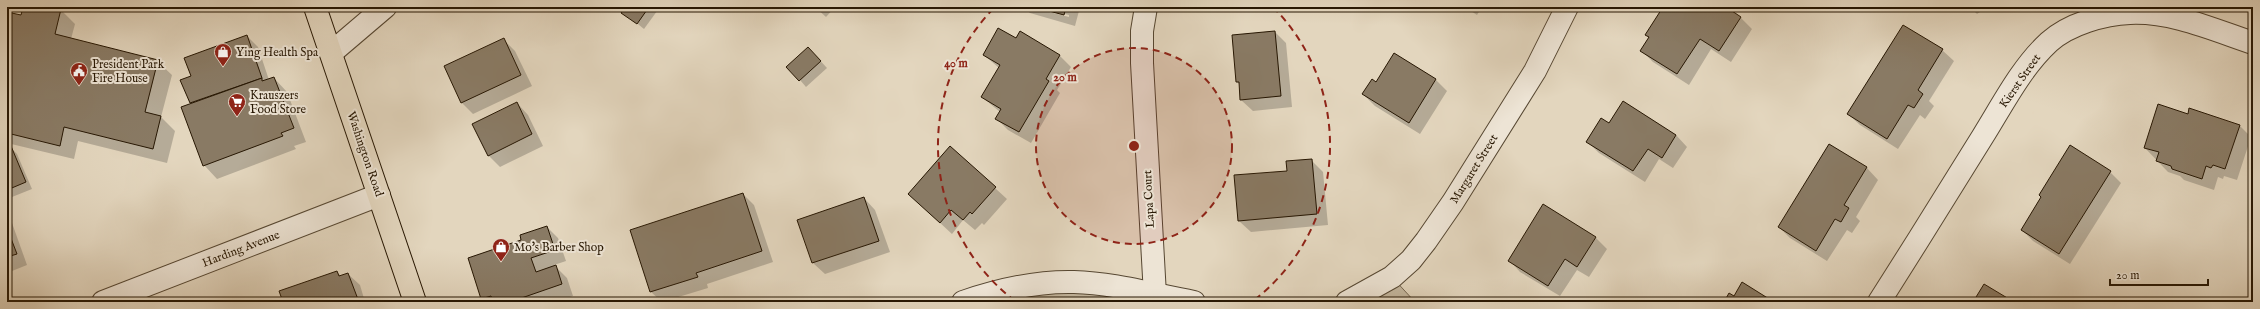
<svg xmlns="http://www.w3.org/2000/svg" width="2260" height="309" viewBox="0 0 2260 309" font-family="'IM FELL English',serif">
<style>
.green{fill:#c3b69e;stroke:#756650}
.shadow{fill:#0003}
.building{fill:#897a64;stroke:#271703}
.lines{fill:none;stroke-linecap:round;stroke-linejoin:round}
.minor-casing{stroke:#564732;stroke-width:24}
.major-casing{stroke:#271703;stroke-width:24}
.minor{stroke:#ede4d5;stroke-width:22}
.major{stroke:#e3d6be;stroke-width:22}
.ring{fill:none;stroke:#8f2418;stroke-width:2;stroke-dasharray:7 5}
.labels{text-anchor:middle;dominant-baseline:central;stroke-width:4;stroke-linejoin:round;paint-order:stroke}
.poi-label{font-size:12px;fill:#271703;stroke:#ede4d5;text-anchor:start}
.street-label{font-size:12px;fill:#271703;stroke:#ede4d5}
.centre{fill:#8f2418;stroke:#ede4d5;stroke-width:2}
.ring-label{font-size:12px;text-anchor:middle;font-weight:bold;fill:#8f2418;stroke:#ede4d5;stroke-width:4;stroke-linejoin:round;paint-order:stroke}
</style>
<rect width="100%" height="100%" fill="#e3d6be"/>
<filter id="stains"><feTurbulence type="fractalNoise" baseFrequency=".005" numOctaves="4"/><feColorMatrix values="0 0 0 0 .2 0 0 0 0 .09 0 0 0 0 .02 0 0 0 .5 -.17"/></filter>
<radialGradient id="worn" r=".72"><stop offset=".6" stop-color="#630" stop-opacity="0"/><stop offset="1" stop-color="#630" stop-opacity=".3"/></radialGradient>
<!-- green -->
<g class="green">
<polygon points="1392,277 1415,302 1347,302"/>
<polygon points="1042,284 1194,302 963,302"/>
</g>
<!-- shadow -->
<g class="shadow">
<polygon points="24,7 50,7 61,10 75,24 71,39 157,61 172,75 161,117 175,131 167,163 78,141 74,159 7,143 7,13 22,16"/>
<polygon points="627,7 660,7 644,29 623,12"/>
<polygon points="815,7 835,7 826,17"/>
<polygon points="900,7 909,7 907,11"/>
<polygon points="1023,7 1030,7 1069,17 1069,15 1038,7 1080,7 1075,26 1030,13"/>
<polygon points="1465,7 1482,7 1477,15"/>
<polygon points="1664,7 1724,7 1741,18 1752,29 1731,62 1711,49 1689,85 1653,62 1642,51 1649,38 1646,35"/>
<polygon points="1970,7 1987,7 1977,14"/>
<polygon points="1275,32 1286,43 1292,107 1253,111 1241,100 1240,85 1237,82"/>
<polygon points="247,36 258,47 269,80 274,78 287,92 306,142 294,146 296,149 217,179 204,165 191,104 182,80 192,77"/>
<polygon points="504,40 515,51 532,86 473,114 461,102"/>
<polygon points="1942,50 1954,61 1929,101 1934,106 1925,119 1920,115 1898,149 1860,125 1848,114"/>
<polygon points="1394,54 1436,80 1447,91 1420,134 1375,106 1363,94 1377,83"/>
<polygon points="815,55 827,68 806,87 800,80"/>
<polygon points="984,55 1059,55 1071,67 1057,90 1060,93 1031,143 1008,130 996,118 1000,112 982,97 999,68"/>
<polygon points="1624,102 1676,135 1687,147 1673,168 1659,159 1645,182 1599,153 1588,142 1610,125"/>
<polygon points="517,103 528,115 543,146 500,167 488,155"/>
<polygon points="2189,115 2239,125 2251,137 2237,180 2224,176 2223,179 2218,177 2214,190 2184,180 2180,176 2168,172 2145,148"/>
<polygon points="1829,145 1867,168 1878,180 1856,217 1860,221 1852,233 1847,230 1827,261 1790,238 1779,227"/>
<polygon points="950,147 1007,199 984,225 982,223 975,230 963,220 952,234 909,194"/>
<polygon points="11,148 17,154 32,189 7,199 7,149"/>
<polygon points="1311,160 1323,172 1328,225 1251,232 1239,221 1288,172"/>
<polygon points="2110,172 2121,183 2070,264 2033,241 2022,230"/>
<polygon points="743,194 754,205 773,262 707,284 708,288 662,302 651,292"/>
<polygon points="864,198 875,210 890,252 825,274 813,263 799,220"/>
<polygon points="1543,205 1596,238 1607,249 1589,277 1577,270 1560,296 1520,272 1509,260"/>
<polygon points="7,218 12,223 27,265 7,273"/>
<polygon points="547,227 558,238 566,261 554,265 567,278 573,296 554,302 486,302 482,298 523,240"/>
<polygon points="337,272 341,276 348,274 360,285 365,302 284,302"/>
</g>
<!-- building -->
<g class="building">
<polygon points="23,7 61,9 55,34 158,60 145,112 161,116 153,149 64,127 60,146 7,133 7,12 21,15"/>
<polygon points="625,7 649,7 637,24 621,13"/>
<polygon points="1034,7 1066,7 1064,15"/>
<polygon points="1663,7 1726,7 1741,17 1719,51 1700,39 1677,74 1640,51 1649,37 1645,35"/>
<polygon points="1903,25 1943,49 1918,90 1923,94 1914,108 1908,105 1887,139 1847,114"/>
<polygon points="998,28 1016,38 1020,31 1060,55 1046,79 1049,81 1019,132 995,119 1001,109 981,97 1000,65 983,55"/>
<polygon points="1275,31 1281,96 1240,100 1239,82 1236,82 1232,35"/>
<polygon points="247,35 262,78 190,103 180,80 191,76 184,58"/>
<polygon points="504,38 521,75 461,103 444,66"/>
<polygon points="808,47 821,61 799,81 786,67"/>
<polygon points="1394,53 1436,79 1409,123 1362,94 1372,79 1376,82"/>
<polygon points="274,77 294,128 281,133 283,136 203,166 181,107 262,78 262,81"/>
<polygon points="1623,101 1676,135 1662,158 1648,149 1633,171 1586,142 1601,118 1609,123"/>
<polygon points="517,102 532,134 488,156 472,124"/>
<polygon points="2158,104 2188,114 2189,108 2240,125 2225,169 2213,165 2211,168 2206,166 2202,179 2172,169 2171,166 2156,161 2159,152 2144,148"/>
<polygon points="1829,144 1867,167 1844,205 1849,208 1841,222 1835,219 1816,251 1778,227"/>
<polygon points="2070,145 2111,171 2059,254 2021,230 2041,197 2039,195"/>
<polygon points="11,146 26,182 7,190 7,148"/>
<polygon points="950,146 996,187 972,214 970,212 963,220 951,210 940,223 908,194"/>
<polygon points="1312,159 1317,214 1238,221 1234,175 1287,171 1286,161"/>
<polygon points="743,193 762,251 696,273 698,277 650,292 630,230"/>
<polygon points="864,197 879,241 812,263 797,220"/>
<polygon points="1543,204 1596,237 1577,267 1565,259 1548,286 1508,261"/>
<polygon points="547,226 555,250 531,258 536,272 556,265 562,284 510,302 493,302 491,296 481,299 468,258 521,240 520,235"/>
<polygon points="7,228 17,254 7,257"/>
<polygon points="337,271 339,276 348,273 359,302 283,302 279,291"/>
<polygon points="1742,282 1774,302 1724,302 1729,293 1734,296"/>
<polygon points="1984,284 2014,302 1973,302"/>
<polygon points="2246,298 2246,301 2253,302 2212,302"/>
</g>
<g class="lines">
<defs>
<g id="minor">
<polyline points="1146,7 1142,31 1142,63 1155,295"/>
<polyline points="331,53 385,7"/>
<polyline points="103,302 379,195"/>
<path d="M963 302C998 290 1036 281 1074 282 1114 283 1155 295 1194 302"/>
<polyline points="1347,302 1392,277 1411,260 1426,241 1453,202 1535,71 1567,7"/>
<path d="M1879 302C1914 247 1949 191 1983 136 2003 104 2021 68 2049 42 2069 24 2104 14 2130 13 2172 11 2214 30 2253 43"/>
</g>
<polyline id="major" points="315,7 415,302"/>
</defs>
<!-- minor casing -->
<use href="#minor" class="minor-casing"/>
<!-- major casing -->
<use href="#major" class="major-casing"/>
<!-- minor -->
<use href="#minor" class="minor"/>
<!-- major -->
<use href="#major" class="major"/>
</g>
<!-- distance rings -->
<circle cx="1134" cy="146" r="98" fill="#8f2418" fill-opacity=".12"/>
<g class="ring">
<circle cx="1134" cy="146" r="98"/>
<path d="M1015 301A196 196 0 0 1 995 7M1273 7A196 196 0 0 1 1253 301"/>
</g>
<!-- icons -->
<defs>
<symbol id="shop-pin" viewBox="-11 -11 22 30"><path d="M0 17L-7.5 6A9.5 9.5 0 1 1 7.5 6Z" fill="#8f2418" stroke="#ede4d5"/><path d="M-5-2.5h2.3a2.7 3.5 0 0 1 5.4 0H5L5.5 6h-11ZM-1.5-2.5h3a1.5 2.3 0 0 0-3 0Z" fill="#fff"/></symbol>
<symbol id="civic-pin" viewBox="-11 -11 22 30"><path d="M0 17L-7.5 6A9.5 9.5 0 1 1 7.5 6Z" fill="#8f2418" stroke="#ede4d5"/><path d="M-.6-6.5H3V-4.5H.6V-3L4-1V1h2V6H-6V1h2V-1L-.6-3ZM-1.2 2.5V6h2.4V2.5Z" fill="#fff"/></symbol>
<symbol id="supermarket-pin" viewBox="-11 -11 22 30"><path d="M0 17L-7.5 6A9.5 9.5 0 1 1 7.5 6Z" fill="#8f2418" stroke="#ede4d5"/><path d="M-6-5.5h2.5l.6 2H6L4.5 2H-2.5L-4.4-4H-6ZM-1.5 3.2a1.3 1.3 0 1 0 .1 0ZM3 3.2a1.3 1.3 0 1 0 .1 0Z" fill="#fff"/></symbol>
</defs>
<g fill-rule="evenodd">
<use href="#shop-pin" x="213" y="42" width="20" height="27"/>
<use href="#civic-pin" x="69" y="61" width="20" height="27"/>
<use href="#supermarket-pin" x="227" y="92" width="20" height="27"/>
<use href="#shop-pin" x="491" y="237" width="20" height="27"/>
</g>
<g class="labels">
<!-- poi labels -->
<g class="poi-label">
<text x="236" y="52">Ying Health Spa</text>
<text x="92" y="64">President Park<tspan x="92" dy="14">Fire House</tspan></text>
<text x="250" y="95">Krauszers<tspan x="250" dy="14">Food Store</tspan></text>
<text x="514" y="247">Mo's Barber Shop</text>
</g>
<!-- street labels -->
<g class="street-label">
<text transform="translate(2020 81) rotate(-55)">Kierst Street</text>
<text transform="translate(365 154) rotate(71)">Washington Road</text>
<text transform="translate(1474 169) rotate(-58)">Margaret Street</text>
<text transform="translate(1149 199) rotate(-93)">Lapa Court</text>
<text transform="translate(241 249) rotate(-21)">Harding Avenue</text>
</g>
</g>
<circle cx="1134" cy="146" r="6" class="centre"/>
<g class="ring-label">
<text x="956" y="67">40 m</text>
<text x="1065" y="81">20 m</text>
</g>
<!-- margin -->
<rect width="2260" height="309" fill="none" stroke="#e3d6be" stroke-width="24"/>
<rect x="8" y="8" width="2244" height="293" fill="none" stroke="#271703" stroke-width="2"/>
<rect x="12" y="12" width="2236" height="285" fill="none" stroke="#271703"/>
<!-- scale -->
<path d="M2110 279v6h98v-6" fill="none" stroke="#271703" stroke-width="2"/>
<text x="2116" y="279" font-size="12" fill="#271703" stroke="#ede4d5" stroke-width="3" paint-order="stroke">20 m</text>
<rect width="100%" height="100%" filter="url(#stains)"/>
<rect width="100%" height="100%" fill="url(#worn)"/>
</svg>
